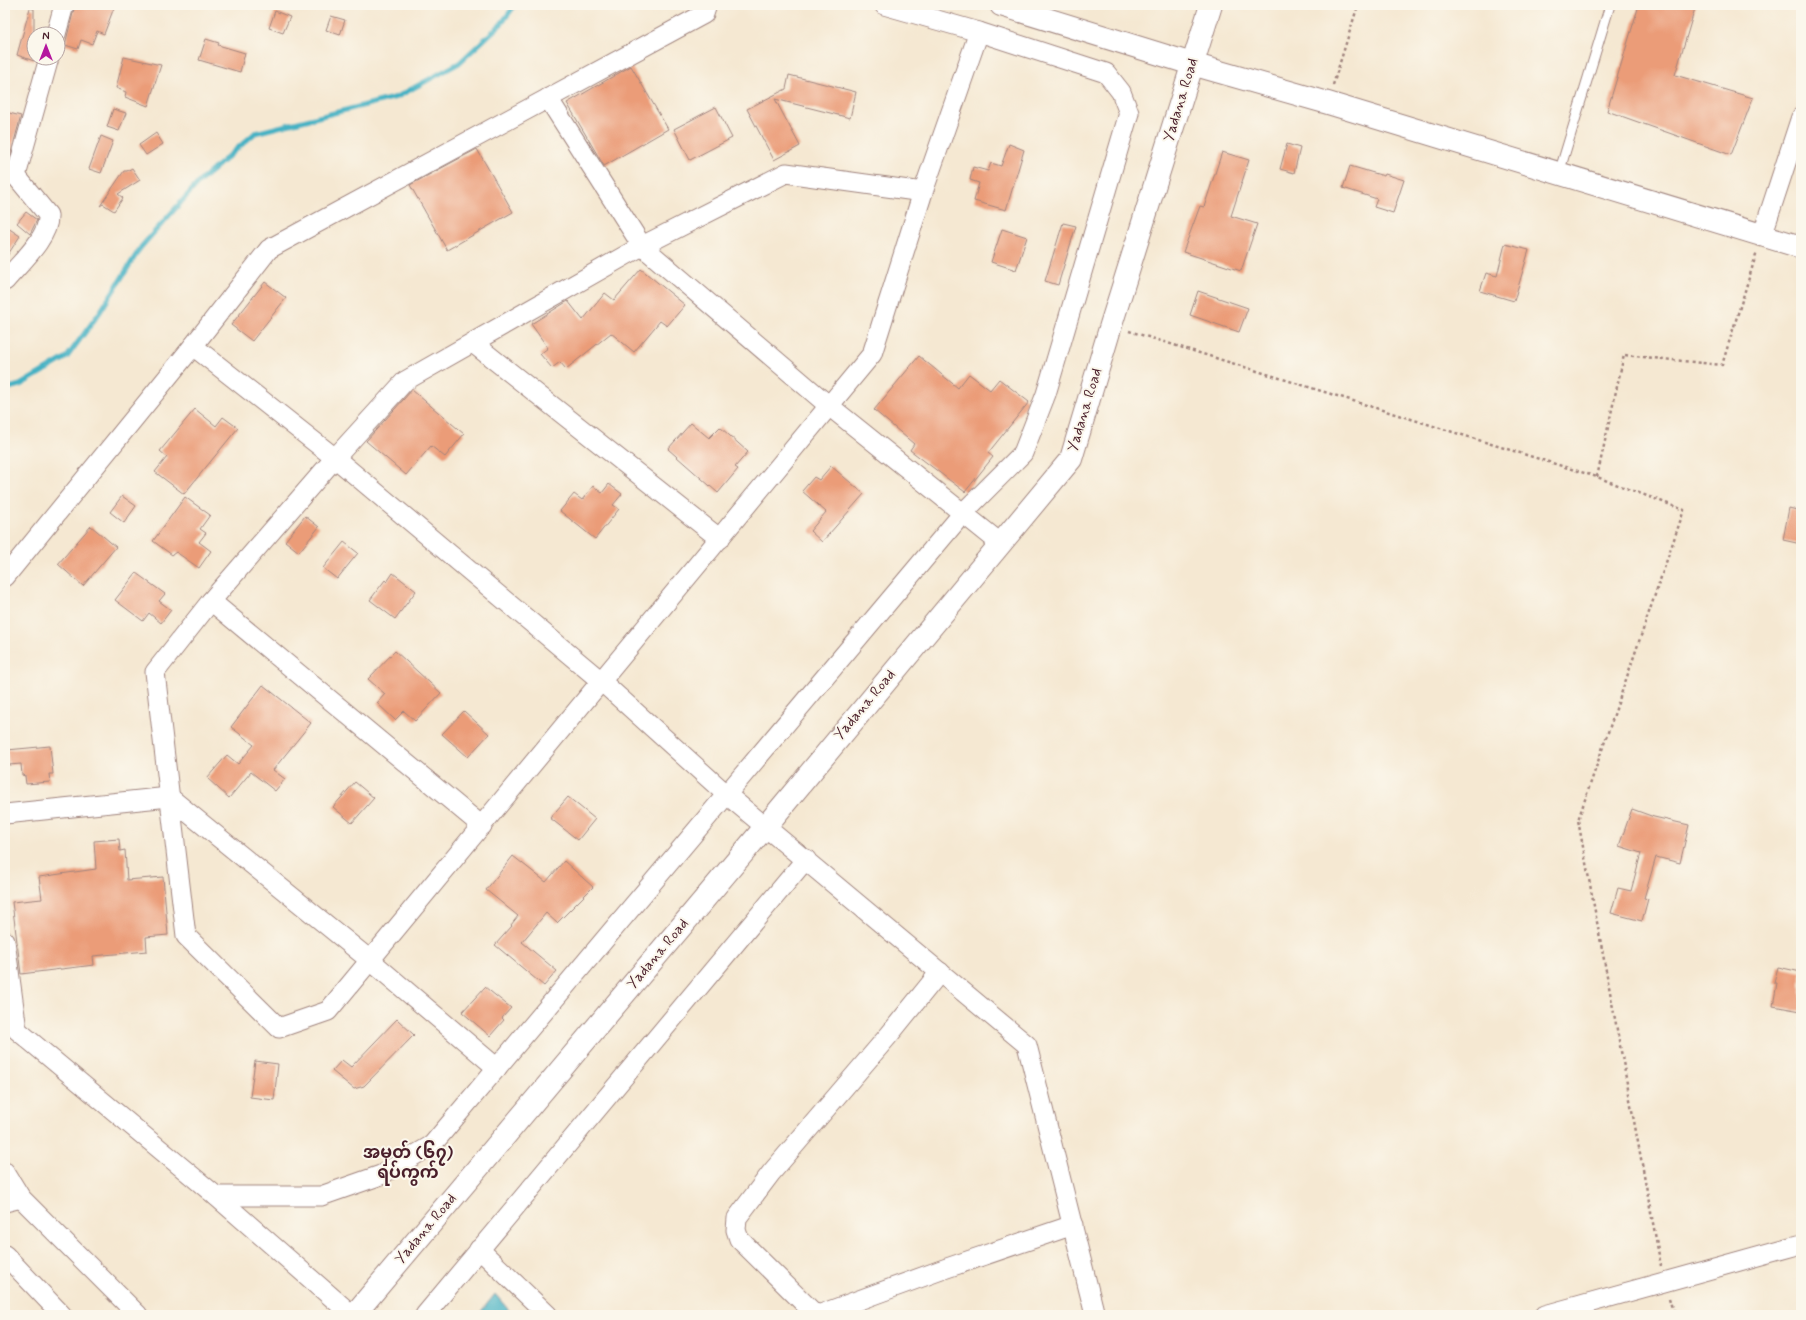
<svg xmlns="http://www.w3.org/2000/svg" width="1806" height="1320" viewBox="0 0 1806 1320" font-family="Mynerve,'Noto Sans Myanmar',sans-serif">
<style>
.water{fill:#46b2c4;stroke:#486878}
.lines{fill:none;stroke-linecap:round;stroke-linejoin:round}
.stream{stroke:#46b2c4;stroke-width:5}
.building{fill:#eb9c78}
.lane-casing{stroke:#a0847e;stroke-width:11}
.street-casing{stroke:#a0847e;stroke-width:21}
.secondary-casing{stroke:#a0847e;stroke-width:24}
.path{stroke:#a0847e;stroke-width:2.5;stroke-dasharray:3 3;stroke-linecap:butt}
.lane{stroke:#fff;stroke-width:9}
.street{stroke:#fff;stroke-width:19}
.secondary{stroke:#fff;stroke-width:22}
.labels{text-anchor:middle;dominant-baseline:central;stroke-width:4;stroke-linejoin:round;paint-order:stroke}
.street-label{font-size:15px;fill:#4a1f2b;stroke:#fbf7ec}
.quarter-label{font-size:17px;font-weight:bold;fill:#4a1f2b;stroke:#fbf7ec}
</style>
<rect width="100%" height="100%" fill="#fbf7ec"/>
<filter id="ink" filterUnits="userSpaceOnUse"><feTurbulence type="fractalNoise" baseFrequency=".025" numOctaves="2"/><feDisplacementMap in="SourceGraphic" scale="8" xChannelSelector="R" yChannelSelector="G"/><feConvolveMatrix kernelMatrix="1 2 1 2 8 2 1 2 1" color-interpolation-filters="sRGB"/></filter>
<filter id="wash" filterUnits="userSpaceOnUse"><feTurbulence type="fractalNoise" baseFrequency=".012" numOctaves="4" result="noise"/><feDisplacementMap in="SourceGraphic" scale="16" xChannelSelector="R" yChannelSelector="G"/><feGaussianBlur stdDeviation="0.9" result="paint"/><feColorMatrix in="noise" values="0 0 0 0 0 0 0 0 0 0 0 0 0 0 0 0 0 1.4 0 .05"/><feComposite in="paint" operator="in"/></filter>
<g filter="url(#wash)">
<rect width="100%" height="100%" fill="#f5e8d2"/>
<!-- water -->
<polygon class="water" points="495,1294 513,1315 478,1315"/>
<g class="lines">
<!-- stream -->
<polyline class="stream" points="5,389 20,385 67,357 100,312 141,247 199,182 255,133 397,97 459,63 501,24 515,5"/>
</g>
<g id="blocks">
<!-- building -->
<g class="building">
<polygon points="75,5 115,5 104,34 97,31 92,44 81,40 78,49 65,45"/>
<polygon points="1639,5 1696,5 1675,75 1753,98 1731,155 1607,111"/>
<polygon points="30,8 34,9 34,61 17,55"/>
<polygon points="275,11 290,17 283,33 269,28"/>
<polygon points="331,16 345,20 340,35 326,30"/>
<polygon points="206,39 219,43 218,45 245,53 240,72 199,60"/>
<polygon points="124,57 161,65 148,106 125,97 126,92 116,88"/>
<polygon points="631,66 668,129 604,166 567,103"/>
<polygon points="789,75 856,92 850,118 775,99 800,146 774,160 747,109 786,89"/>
<polygon points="716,107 732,138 690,160 674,129"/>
<polygon points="113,109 126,113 119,131 107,127"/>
<polygon points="5,112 21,116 9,160 5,160"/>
<polygon points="156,133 163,144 146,155 139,145"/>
<polygon points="101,136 113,141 101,173 89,169"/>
<polygon points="1009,144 1024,150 1006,210 974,201 979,183 970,180 973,167 988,171 991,163 1001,166"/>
<polygon points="1287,144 1300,148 1294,173 1280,169"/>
<polygon points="477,149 513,212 447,250 410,185"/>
<polygon points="1222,152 1249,160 1231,216 1257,224 1241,271 1183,252 1200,206 1204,207"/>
<polygon points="1350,166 1384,176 1385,174 1404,180 1393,213 1374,207 1377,199 1343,188"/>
<polygon points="132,168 140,180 118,194 123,198 114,211 103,204 100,206 124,171 127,171"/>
<polygon points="26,212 37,220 30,234 17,223"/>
<polygon points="1063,223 1076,226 1058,285 1045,281"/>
<polygon points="5,226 20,236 5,259"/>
<polygon points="1002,229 1027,237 1016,270 991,262"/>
<polygon points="1505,244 1529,250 1514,301 1480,291 1486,273 1497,276"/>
<polygon points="641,269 685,305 667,326 660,321 634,352 611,333 566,369 560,362 552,368 540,354 548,348 531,324 568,301 583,320 605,293 614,300"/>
<polygon points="265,282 286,298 252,341 231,325"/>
<polygon points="1198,291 1248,308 1239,332 1190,315"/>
<polygon points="919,356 958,388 969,374 990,390 999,379 1029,402 988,453 993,457 965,492 910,450 914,444 874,410"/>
<polygon points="412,390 464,434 445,457 431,446 406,475 366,441"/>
<polygon points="195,409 216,426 223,417 238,428 184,494 155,472 167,457 160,451"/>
<polygon points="691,423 709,438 720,427 748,452 735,467 738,469 718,493 668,449"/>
<polygon points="831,466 864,494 822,542 810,531 826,512 802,491 814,477 819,480"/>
<polygon points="609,484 622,494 613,505 619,509 595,539 560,511 574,494 582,500 593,486 602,493"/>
<polygon points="122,496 136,506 124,523 110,512"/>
<polygon points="185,497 210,515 200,529 206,533 199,542 211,551 199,568 176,552 172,555 153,541"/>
<polygon points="1789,508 1801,511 1801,544 1783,540"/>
<polygon points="305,516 319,527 299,552 285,541"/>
<polygon points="91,526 116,547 83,586 58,564"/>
<polygon points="344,542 358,553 337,579 323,568"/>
<polygon points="136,573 165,594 159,601 171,610 161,623 149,613 143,621 115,600"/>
<polygon points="393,573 416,591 395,619 370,600 385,580 387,582"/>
<polygon points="395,651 441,693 415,721 404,711 395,720 377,703 385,694 368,679"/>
<polygon points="263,685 311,723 273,770 285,779 275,791 251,772 229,798 207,778 227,755 238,764 254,745 231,727"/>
<polygon points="464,711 489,734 468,757 442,734"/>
<polygon points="50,746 53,774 49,774 50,782 26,784 25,776 22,775 21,764 9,765 7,750"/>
<polygon points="355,782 374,798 352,823 333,807"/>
<polygon points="568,797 595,819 578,840 550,818"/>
<polygon points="1632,809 1654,817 1689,825 1680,863 1656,857 1644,898 1648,899 1642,921 1611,913 1618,888 1631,891 1641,853 1619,846"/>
<polygon points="119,839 120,851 125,850 127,880 163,877 168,935 146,937 147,951 93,956 94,965 21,974 12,902 42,899 39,877 96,869 94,841"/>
<polygon points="513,856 546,882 564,861 593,887 557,923 546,913 522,942 557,971 544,986 495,945 512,926 511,925 518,916 486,890"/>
<polygon points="1778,967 1801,972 1801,1011 1773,1006 1777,983 1774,983"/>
<polygon points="485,987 511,1008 502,1018 504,1020 490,1036 462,1012"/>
<polygon points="397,1019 414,1035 364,1086 354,1089 332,1071 342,1060 351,1067"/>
<polygon points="255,1061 278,1064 274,1100 250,1097"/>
</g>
</g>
</g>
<g filter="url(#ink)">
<use href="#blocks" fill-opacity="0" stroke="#a0847e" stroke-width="1"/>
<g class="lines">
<defs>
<polyline id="lane" points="1559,173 1610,5"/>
<g id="street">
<polyline points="56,34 64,5"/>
<polyline points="548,98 642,246 828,405 1000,543"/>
<polyline points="5,173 16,176 49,58"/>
<polyline points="923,192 786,173 642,246 405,381 335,458 211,601 155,672 186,936 279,1028 328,1011 872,354 923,192 979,32"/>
<polyline points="1762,236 1801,117"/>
<path d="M5 281C19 264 50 237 48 215L16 176"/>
<polyline points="473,343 720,539"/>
<polyline points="193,346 335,458 601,681 726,794 1027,1045 1095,1315"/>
<polyline points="5,577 193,346 269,249 704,14 707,5"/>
<polyline points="211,601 482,826"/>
<polyline points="5,814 169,797 371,961 497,1068"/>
<polyline points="5,941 17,1030 216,1196 352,1315"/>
<polyline points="5,1172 21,1198 138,1315"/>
<polyline points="216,1196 321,1196 381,1175 432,1145 963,513 1023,453 1046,394 1129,113 1121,92 1106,73 979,32 884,5"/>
<polyline points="5,1202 21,1198"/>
<polyline points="479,1249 548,1315"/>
<polyline points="5,1255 62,1315"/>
<polyline points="425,1315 806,859"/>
<polyline points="816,1315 739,1239 736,1230 737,1218 771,1173 889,1035 940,972"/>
<polyline points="818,1315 944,1269 1073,1225"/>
<polyline points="1545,1315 1801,1244"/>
</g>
<g id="secondary">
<polyline points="1001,5 1192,64 1328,103 1801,247"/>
<polyline points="354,1315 766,826 1071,459 1111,325 1211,5"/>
</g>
</defs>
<!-- lane casing -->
<use href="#lane" class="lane-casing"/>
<!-- street casing -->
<use href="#street" class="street-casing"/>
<!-- secondary casing -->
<use href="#secondary" class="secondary-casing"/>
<!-- path -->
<g class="path">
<polyline points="1333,85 1358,5"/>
<polyline points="1129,331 1597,477 1684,510 1578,820 1661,1266"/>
<polyline points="1597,477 1624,355 1722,365 1757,252"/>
<polyline points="1669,1298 1674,1315"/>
</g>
<!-- lane -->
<use href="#lane" class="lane"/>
<!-- street -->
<use href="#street" class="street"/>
<!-- secondary -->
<use href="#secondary" class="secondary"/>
</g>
</g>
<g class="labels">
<!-- street labels -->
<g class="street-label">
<text transform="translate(1181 100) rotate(-73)">Yadana Road</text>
<text transform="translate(1085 410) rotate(-73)">Yadana Road</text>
<text transform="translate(865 705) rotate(-50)">Yadana Road</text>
<text transform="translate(658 954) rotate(-50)">Yadana Road</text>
<text transform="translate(426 1229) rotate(-50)">Yadana Road</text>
</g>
<!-- quarter labels -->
<g class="quarter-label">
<text x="408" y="1153">အမှတ် (၆၇)<tspan x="408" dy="20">ရပ်ကွက်</tspan></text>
</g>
</g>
<!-- margin -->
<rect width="1806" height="1320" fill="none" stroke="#fbf7ec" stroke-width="20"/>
<!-- north arrow -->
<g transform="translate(46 46)"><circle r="19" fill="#fbf7ec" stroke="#b4a19f"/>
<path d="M0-3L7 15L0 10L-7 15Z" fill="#b5179e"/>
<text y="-6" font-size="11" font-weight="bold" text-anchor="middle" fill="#4a1f2b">N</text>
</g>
</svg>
